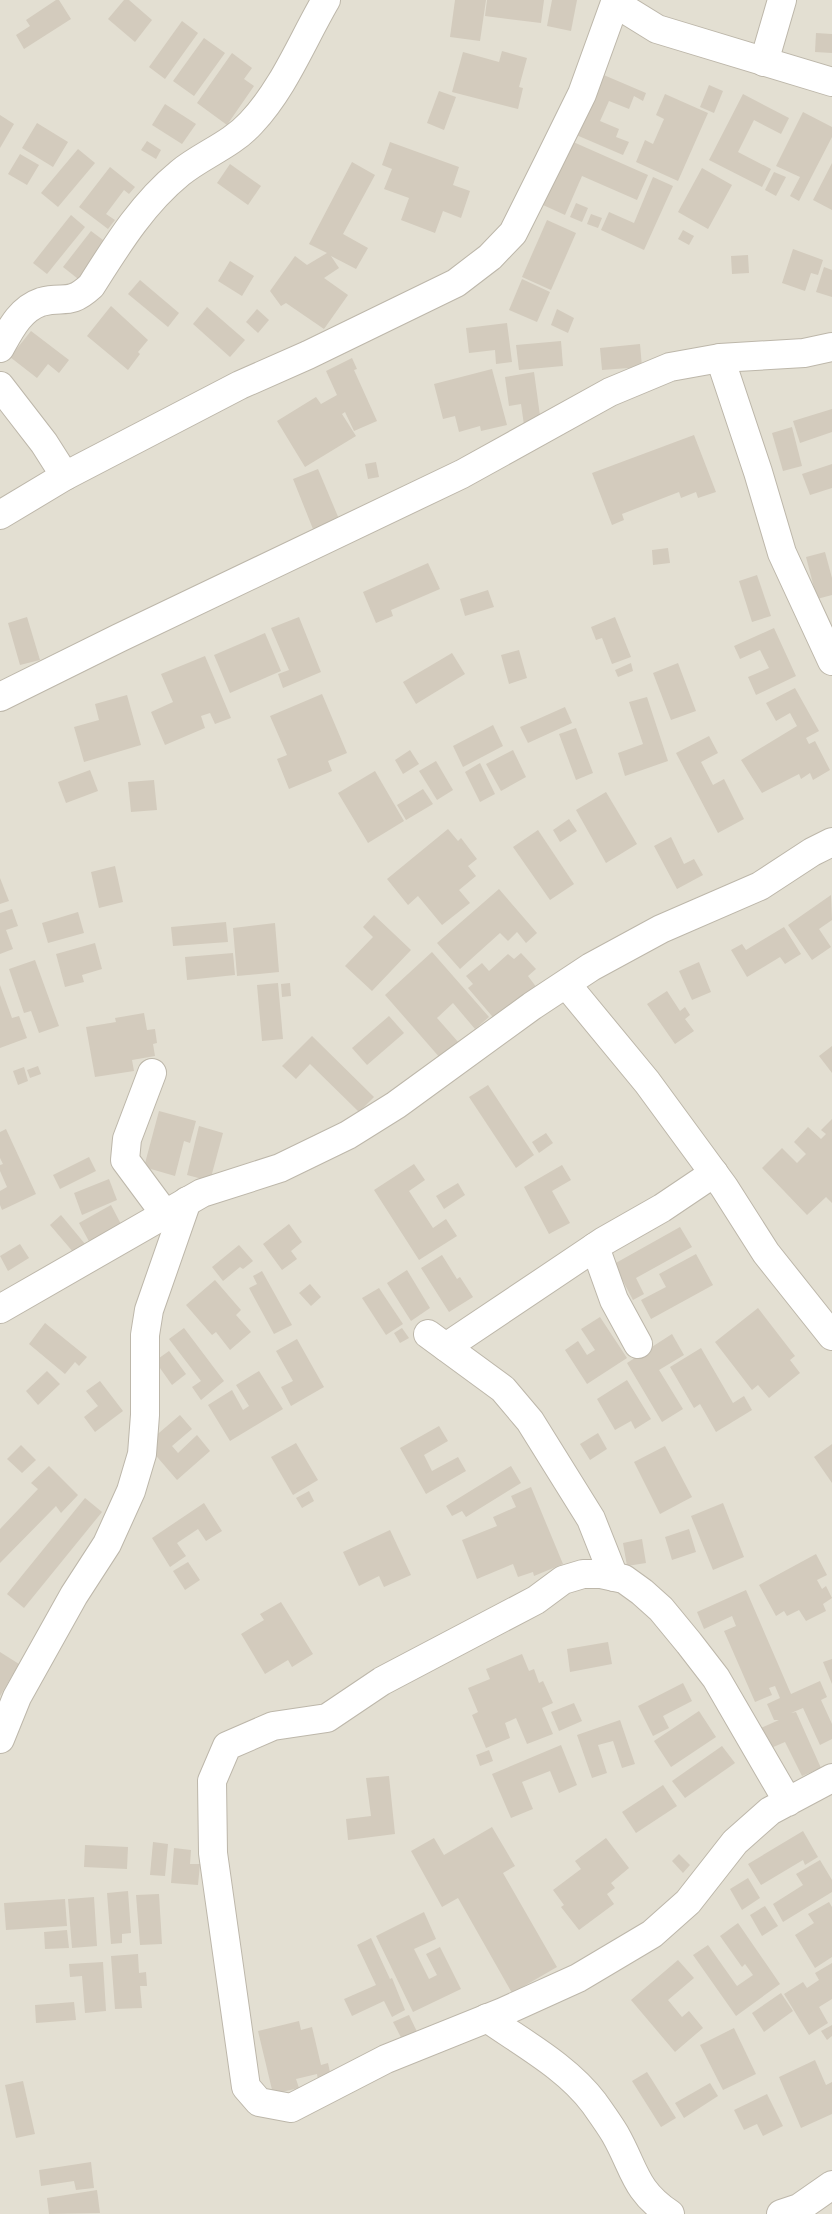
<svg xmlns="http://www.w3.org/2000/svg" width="832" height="2214" viewBox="0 0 832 2214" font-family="'Varela Round',sans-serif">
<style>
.residential{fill:#e3dfd2}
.building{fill:#d3cbbd}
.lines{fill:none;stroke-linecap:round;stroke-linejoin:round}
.minor-casing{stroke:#bdb7aa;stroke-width:30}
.minor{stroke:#fff;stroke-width:28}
</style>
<rect width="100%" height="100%" fill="#f0ede3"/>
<!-- residential -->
<rect class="residential" x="0" y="0" width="832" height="2214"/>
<!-- building -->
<g class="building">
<polygon points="56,0 59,0 71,19 24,49 16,35 30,26 26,20"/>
<polygon points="124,0 129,0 152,20 135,42 108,19"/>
<polygon points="455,0 486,0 480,41 450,37"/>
<polygon points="487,0 544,0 541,23 485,16"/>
<polygon points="552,0 577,0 571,31 547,26"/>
<polygon points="182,21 198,33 165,79 149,67"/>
<polygon points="816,33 832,34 832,53 815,52"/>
<polygon points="204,38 225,53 194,96 173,81"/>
<polygon points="502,51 527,58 519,87 523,88 518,109 452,92 463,52 499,62"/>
<polygon points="232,53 252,68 244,79 254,86 227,125 197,103"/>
<polygon points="599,73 646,93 643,101 634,96 629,109 609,101 600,121 619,129 616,137 629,142 623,155 574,134"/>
<polygon points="709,85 723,91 714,113 700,107"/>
<polygon points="439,91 456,97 444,130 427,123"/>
<polygon points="665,94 708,113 678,181 636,162 645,140 653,144 664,119 656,115"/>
<polygon points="743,94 789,118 781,134 754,120 738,152 771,169 762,187 709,160"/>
<polygon points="165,104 196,124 182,144 152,125"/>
<polygon points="803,112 832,127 832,137 799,201 790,196 800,177 776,166"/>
<polygon points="0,115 14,124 0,148"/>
<polygon points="37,123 68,142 53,167 22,148"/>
<polygon points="147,141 161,150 156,159 141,150"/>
<polygon points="571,141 648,175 637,200 582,176 565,215 543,205"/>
<polygon points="390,142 459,167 453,185 470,191 461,218 443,211 435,233 401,220 409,198 384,189 392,169 382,165"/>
<polygon points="78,149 95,163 58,207 41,193"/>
<polygon points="20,154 39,165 27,185 8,174"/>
<polygon points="352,162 375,175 343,234 368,248 356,269 331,256 339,268 324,278 348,295 324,329 286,303 281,306 270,291 295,256 307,265 327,253 309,244"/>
<polygon points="832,163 832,210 813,200"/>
<polygon points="230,164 261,186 248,205 217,183"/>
<polygon points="110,167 135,187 129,194 124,190 106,214 115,220 108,229 79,207"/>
<polygon points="702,168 732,185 708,229 678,212"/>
<polygon points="774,172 786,177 776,196 765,190"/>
<polygon points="653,177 673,186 644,250 601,230 609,212 634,223"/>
<polygon points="576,203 588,208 582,222 570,217"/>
<polygon points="591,214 602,218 598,228 587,224"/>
<polygon points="71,215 85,227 47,274 33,263"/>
<polygon points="547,220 576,233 551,290 522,277"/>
<polygon points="683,230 694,236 689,245 678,239"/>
<polygon points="91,231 111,246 82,282 63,267"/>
<polygon points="793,249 823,260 818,275 811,273 805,291 782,283"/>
<polygon points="748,255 749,273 732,274 731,256"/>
<polygon points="230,261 254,276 242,296 218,281"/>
<polygon points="824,267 832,270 832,297 816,292"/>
<polygon points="522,279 550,292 537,322 509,310"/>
<polygon points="140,280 179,313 168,327 128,294"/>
<polygon points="111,306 148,340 138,352 140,354 128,370 87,336"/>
<polygon points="207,307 245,340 230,357 193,324"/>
<polygon points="257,309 269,320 258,333 246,322"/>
<polygon points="557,309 574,318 568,333 551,325"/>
<polygon points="507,323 512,362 496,364 495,350 469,353 466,328"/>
<polygon points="31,331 69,360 59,373 48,364 37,378 10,357"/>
<polygon points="561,341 563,366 519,370 516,345"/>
<polygon points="640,344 642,367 602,370 600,348"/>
<polygon points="352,358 357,369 354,370 377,421 354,431 345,412 342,414 356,436 305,467 277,421 316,397 321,404 337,395 326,371"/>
<polygon points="492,369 507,425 481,431 480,426 459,432 455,416 443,419 434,384"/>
<polygon points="534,372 541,423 524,425 521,404 509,406 505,377"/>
<polygon points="832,409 832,432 800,443 793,421"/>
<polygon points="792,427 802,466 783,471 772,433"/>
<polygon points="694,435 716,492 698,498 696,492 681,498 679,492 622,514 624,520 612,525 592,473"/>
<polygon points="376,462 379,477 368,479 365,464"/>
<polygon points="832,464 832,488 810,495 802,474"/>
<polygon points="318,469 339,519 313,529 293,479"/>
<polygon points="668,548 670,563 653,565 652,550"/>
<polygon points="825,552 832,578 832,595 817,599 806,557"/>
<polygon points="428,563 440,589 391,610 393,616 376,623 363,592"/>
<polygon points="757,575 771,616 752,622 739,581"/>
<polygon points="488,590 494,607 465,616 460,599"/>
<polygon points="27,617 40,660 20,665 8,623"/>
<polygon points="299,617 321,672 283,688 278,674 289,670 271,628"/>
<polygon points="615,617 631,657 612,664 602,638 596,640 591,627"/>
<polygon points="774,628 796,676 756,695 748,677 769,668 760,650 740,659 734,646"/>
<polygon points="265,633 281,671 230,693 214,655"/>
<polygon points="519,650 527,678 509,684 501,655"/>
<polygon points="452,653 465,674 416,704 403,682"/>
<polygon points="205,656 231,718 215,724 210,713 201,716 205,728 165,745 151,712 173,702 161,674"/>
<polygon points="631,663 633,671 618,677 615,670"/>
<polygon points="678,663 696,711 671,720 653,673"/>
<polygon points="795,688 819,731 806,738 809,744 815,741 830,770 813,780 810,773 801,779 799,774 762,793 741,760 797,726 790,713 776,721 766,703"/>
<polygon points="322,694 347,753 328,761 332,771 289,789 277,759 287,755 270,716"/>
<polygon points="127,695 141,745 84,762 74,727 99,720 95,704"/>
<polygon points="647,697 668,761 625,776 618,753 643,744 629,702"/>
<polygon points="565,707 572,723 528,743 520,727"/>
<polygon points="493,725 503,746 463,767 453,746"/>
<polygon points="576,728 593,773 576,780 559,734"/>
<polygon points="709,736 718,753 701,762 713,785 724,779 744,819 718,833 676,753"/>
<polygon points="410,750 419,764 403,774 395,760"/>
<polygon points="513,750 526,777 501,791 486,764"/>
<polygon points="436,761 453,790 437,800 419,771"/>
<polygon points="480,763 495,794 480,802 465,772"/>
<polygon points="90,770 98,791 66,803 58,782"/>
<polygon points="375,771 404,821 368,843 338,793"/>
<polygon points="154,780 157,810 131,812 128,782"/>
<polygon points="423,789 433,804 406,820 397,805"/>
<polygon points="606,792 637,844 606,863 576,810"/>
<polygon points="569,819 577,831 560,842 553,830"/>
<polygon points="448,829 458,841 461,838 477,859 468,866 476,876 459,890 470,903 442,925 418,896 408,905 387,879"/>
<polygon points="538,830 574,884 550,900 513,847"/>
<polygon points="671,837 684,864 694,859 703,875 677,889 654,846"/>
<polygon points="115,866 123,902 99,908 91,872"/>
<polygon points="0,878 9,901 0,904"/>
<polygon points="499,889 537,933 526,943 517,932 508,941 500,933 460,969 437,943"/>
<polygon points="831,895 832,920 819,929 831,947 812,960 788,925"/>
<polygon points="12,909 18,926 6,930 13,949 0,954 0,913"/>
<polygon points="78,912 84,933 48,943 42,923"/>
<polygon points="374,915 411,950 372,991 345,966 373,937 363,927"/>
<polygon points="226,922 228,942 173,946 171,927"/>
<polygon points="275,923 279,972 237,976 233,928"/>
<polygon points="784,927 801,954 785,964 780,957 747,977 731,950 742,944 746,950"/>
<polygon points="95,943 102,969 82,975 84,982 65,987 56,954"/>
<polygon points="432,952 489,1017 475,1029 453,1003 437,1018 459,1043 441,1059 385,995"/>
<polygon points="233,953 235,975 187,980 185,957"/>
<polygon points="521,953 536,969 528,976 537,988 497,1022 468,988 473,984 466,976 482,963 489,971 508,954 514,959"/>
<polygon points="35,960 59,1026 39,1033 31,1011 24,1013 9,969"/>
<polygon points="699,962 711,992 692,1000 679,971"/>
<polygon points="278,983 283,1039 262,1041 257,985"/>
<polygon points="290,983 291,996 282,997 281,984"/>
<polygon points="0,985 12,1018 19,1016 27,1038 0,1048"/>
<polygon points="667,991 680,1011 685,1007 690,1015 685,1019 694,1031 675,1044 647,1004"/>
<polygon points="144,1013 147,1030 155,1029 157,1043 153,1044 155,1056 132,1060 134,1071 95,1077 86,1027 116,1022 115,1018"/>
<polygon points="389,1016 404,1033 367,1065 352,1048"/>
<polygon points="312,1036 374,1097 359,1112 310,1064 296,1079 282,1066"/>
<polygon points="832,1046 832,1073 819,1056"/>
<polygon points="38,1066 41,1074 30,1078 27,1070"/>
<polygon points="24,1067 28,1081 18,1085 13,1071"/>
<polygon points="488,1085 534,1155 516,1168 469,1097"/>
<polygon points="159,1111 196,1121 190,1143 184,1141 175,1176 144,1167"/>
<polygon points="832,1119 832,1203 826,1197 807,1215 762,1168 782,1148 797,1163 806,1154 794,1142 808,1127 821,1139 826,1134 821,1130"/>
<polygon points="199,1126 223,1133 210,1181 187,1175"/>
<polygon points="6,1129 36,1194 2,1210 0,1205 0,1191 7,1187 0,1171 0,1165 3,1164 0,1158 0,1132"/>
<polygon points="546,1133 553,1143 539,1153 532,1142"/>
<polygon points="89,1157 96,1171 60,1189 53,1175"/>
<polygon points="414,1164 425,1180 409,1191 433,1228 446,1219 457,1236 419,1260 374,1190"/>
<polygon points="562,1165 571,1180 552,1191 570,1223 549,1234 524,1187"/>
<polygon points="109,1179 117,1200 82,1215 74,1193"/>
<polygon points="458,1183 465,1195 444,1209 436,1196"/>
<polygon points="111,1205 123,1228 91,1245 79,1223"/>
<polygon points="61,1215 85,1244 74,1253 50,1225"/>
<polygon points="289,1224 302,1242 291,1251 297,1259 282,1270 263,1244"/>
<polygon points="680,1227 692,1247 636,1278 644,1294 633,1300 614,1264"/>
<polygon points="20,1244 29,1258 8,1271 0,1256"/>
<polygon points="239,1245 253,1261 243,1269 240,1267 223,1281 212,1267"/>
<polygon points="696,1254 713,1285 651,1319 641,1300 666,1287 659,1274"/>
<polygon points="442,1255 457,1279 460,1277 473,1297 449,1312 421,1268"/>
<polygon points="407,1270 430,1308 411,1321 387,1283"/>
<polygon points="262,1271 292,1325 274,1334 249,1288 257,1284 253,1276"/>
<polygon points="215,1280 241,1310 236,1315 251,1332 230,1350 216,1332 212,1335 186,1305"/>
<polygon points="310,1284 321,1297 311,1306 299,1293"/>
<polygon points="379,1288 403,1324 386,1335 362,1298"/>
<polygon points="758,1308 795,1356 790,1360 800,1373 769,1398 758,1385 752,1390 715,1342"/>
<polygon points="600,1317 627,1358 587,1384 565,1350 578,1341 587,1355 595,1350 581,1329"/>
<polygon points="45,1323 87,1357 79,1366 75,1362 65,1374 29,1344"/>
<polygon points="184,1328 224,1381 201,1400 192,1387 201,1381 169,1339"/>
<polygon points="402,1328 409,1338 400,1343 394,1333"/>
<polygon points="672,1334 684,1355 659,1370 683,1409 662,1422 627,1363"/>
<polygon points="297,1339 324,1387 291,1406 281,1387 293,1381 276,1351"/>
<polygon points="701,1348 733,1403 744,1396 752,1410 716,1432 700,1404 694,1408 670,1367"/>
<polygon points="169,1351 186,1374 172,1385 155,1361"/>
<polygon points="47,1371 60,1384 38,1405 26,1391"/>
<polygon points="259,1371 283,1409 230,1441 208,1405 232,1390 243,1410 249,1406 236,1385"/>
<polygon points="627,1380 651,1419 635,1429 631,1421 615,1430 597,1399"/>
<polygon points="100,1381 123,1411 95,1432 84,1417 98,1406 86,1391"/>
<polygon points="180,1415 192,1429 172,1446 178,1453 197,1435 210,1451 177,1480 146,1444"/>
<polygon points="439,1426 448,1441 424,1455 432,1471 458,1457 466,1471 426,1494 400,1448"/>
<polygon points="598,1433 607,1449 590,1460 580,1444"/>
<polygon points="296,1443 318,1480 293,1495 271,1457"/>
<polygon points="832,1444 832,1483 814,1457"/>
<polygon points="21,1445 36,1460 22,1473 7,1459"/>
<polygon points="665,1446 692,1497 660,1514 634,1462"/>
<polygon points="49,1466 78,1495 61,1513 56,1506 0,1563 0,1529 38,1489 31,1483"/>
<polygon points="511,1466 521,1483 466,1517 462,1511 452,1516 446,1506"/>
<polygon points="531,1487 563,1564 534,1576 533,1572 518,1577 513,1564 477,1579 462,1540 497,1526 493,1517 516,1507 511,1496"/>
<polygon points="309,1491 314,1501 302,1508 296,1498"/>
<polygon points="85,1498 102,1512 24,1608 7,1594"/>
<polygon points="204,1503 222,1531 206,1541 198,1529 177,1543 186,1556 170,1567 152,1538"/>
<polygon points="723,1503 744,1557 713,1570 691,1516"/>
<polygon points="689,1529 696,1552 672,1560 665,1537"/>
<polygon points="390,1530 411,1575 384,1587 379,1576 359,1586 343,1552"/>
<polygon points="642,1539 646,1563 627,1566 623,1543"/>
<polygon points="816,1554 827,1575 817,1580 822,1589 826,1586 832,1598 823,1604 826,1611 806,1621 799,1610 787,1616 784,1611 776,1616 759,1585"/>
<polygon points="188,1562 200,1580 185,1590 173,1571"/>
<polygon points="746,1590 791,1694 820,1681 827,1697 821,1700 832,1724 832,1739 820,1745 803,1708 791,1713 796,1712 821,1768 802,1776 785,1742 764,1751 754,1731 779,1720 774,1720 767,1704 780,1698 775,1686 769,1688 772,1695 755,1702 724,1631 736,1626 732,1616 704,1629 697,1612"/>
<polygon points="281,1602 313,1654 292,1667 288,1660 265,1674 241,1634 264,1620 260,1614"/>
<polygon points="608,1642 612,1664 570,1672 567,1649"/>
<polygon points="0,1652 19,1664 0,1696"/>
<polygon points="522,1654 529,1671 534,1669 539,1683 543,1681 553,1703 542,1708 553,1734 527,1744 516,1718 505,1723 510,1738 486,1748 472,1715 478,1712 468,1688 490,1679 486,1669"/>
<polygon points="832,1659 832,1684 823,1662"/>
<polygon points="683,1683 692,1701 663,1716 669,1728 653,1736 638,1706"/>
<polygon points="574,1703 582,1721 559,1731 551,1712"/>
<polygon points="699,1711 716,1737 671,1767 654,1741"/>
<polygon points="620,1720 635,1764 622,1768 613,1741 598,1745 607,1773 592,1778 577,1735"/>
<polygon points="561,1745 577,1785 559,1793 550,1771 522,1782 533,1809 511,1818 492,1774"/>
<polygon points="722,1746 735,1763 685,1798 672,1781"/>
<polygon points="489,1750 493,1761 480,1766 476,1755"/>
<polygon points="389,1776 395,1834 348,1840 346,1819 371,1816 366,1778"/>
<polygon points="663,1785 677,1806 636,1833 622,1812"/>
<polygon points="492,1827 515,1866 503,1873 557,1967 512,1993 458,1898 442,1907 411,1851 434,1838 444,1855"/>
<polygon points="803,1831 818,1857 805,1865 803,1860 761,1885 748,1864"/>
<polygon points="606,1838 629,1868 611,1883 615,1888 607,1894 614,1904 579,1930 561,1907 564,1905 553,1890 581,1869 575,1861"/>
<polygon points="153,1842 168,1844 165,1876 150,1875"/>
<polygon points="85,1845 128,1847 127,1869 84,1867"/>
<polygon points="174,1848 191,1850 190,1864 200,1864 198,1885 171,1883"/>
<polygon points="679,1854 690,1865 683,1873 672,1861"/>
<polygon points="820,1860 832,1880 832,1892 783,1922 773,1904 803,1885 796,1874"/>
<polygon points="748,1878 760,1898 742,1910 730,1889"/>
<polygon points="128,1891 131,1933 122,1934 122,1943 111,1944 107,1893"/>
<polygon points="159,1894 162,1944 140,1945 136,1895"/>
<polygon points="94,1897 97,1946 72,1948 68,1899"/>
<polygon points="65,1899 67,1926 6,1930 4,1903"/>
<polygon points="829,1902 832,1907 832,1957 815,1968 795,1935 814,1923 808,1914"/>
<polygon points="765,1906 778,1926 762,1936 750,1915"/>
<polygon points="424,1912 436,1939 414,1949 429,1979 437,1975 426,1954 440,1947 461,1989 413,2012 376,1936"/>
<polygon points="738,1923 780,1984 736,2016 693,1955 708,1945 737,1986 753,1975 745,1964 742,1967 720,1936"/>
<polygon points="67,1930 69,1948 45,1949 44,1932"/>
<polygon points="371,1938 390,1979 392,1978 405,2010 392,2017 384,2001 352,2016 344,1999 376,1985 357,1945"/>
<polygon points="138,1954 139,1973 146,1972 147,1986 140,1986 142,2008 115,2009 111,1956"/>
<polygon points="678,1960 694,1978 668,2000 682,2017 689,2011 703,2028 675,2052 631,2000"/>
<polygon points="103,1962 106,2011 85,2013 82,1976 70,1977 69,1964"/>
<polygon points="832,1963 832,1999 819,2007 828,2023 809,2035 784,1994 803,1982 807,1988 819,1980 815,1973"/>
<polygon points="781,1993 793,2011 764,2032 752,2013"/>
<polygon points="74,2002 76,2020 36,2023 35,2005"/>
<polygon points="409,2015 421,2040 406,2047 393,2022"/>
<polygon points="299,2021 301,2030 312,2027 321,2065 328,2063 331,2077 318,2080 317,2074 296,2079 299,2088 273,2094 258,2031"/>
<polygon points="832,2025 832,2036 827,2040 821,2031"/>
<polygon points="734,2028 756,2074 723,2090 700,2045"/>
<polygon points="815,2060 826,2085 832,2082 832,2114 801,2128 779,2077"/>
<polygon points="647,2072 676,2118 661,2127 632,2081"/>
<polygon points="23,2081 35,2134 16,2138 5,2085"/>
<polygon points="710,2083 718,2096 684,2118 675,2103"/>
<polygon points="767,2094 783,2126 763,2136 757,2124 744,2130 734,2110"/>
<polygon points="91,2162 94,2188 76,2190 74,2181 41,2186 39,2170"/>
<polygon points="97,2190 100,2213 49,2214 47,2198"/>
</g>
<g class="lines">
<defs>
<g id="minor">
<polyline points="615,3 657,29 832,82"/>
<polyline points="764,62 782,0"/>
<path d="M0 348C10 330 20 309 41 302 64 295 68 307 91 286 117 245 142 204 180 173 202 155 231 145 251 123 284 88 302 41 326 0"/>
<polyline points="720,358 758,472 782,553 832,661"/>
<polyline points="0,386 44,443 65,476"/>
<polyline points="0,515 65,476 240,385 308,355 456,283 490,257 513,233 549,161 582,94 616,0"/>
<polyline points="0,697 119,638 462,474 610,392 670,367 720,358 804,353 832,347"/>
<polyline points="567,985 647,1082 724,1187 766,1253 832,1336"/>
<polyline points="152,1073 127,1139 125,1160 165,1214"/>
<polyline points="595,1247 614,1300 638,1344"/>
<polyline points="0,1309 202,1193 280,1168 348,1135 396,1105 532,1006 591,967 661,929 760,886 812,852 832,842"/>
<polyline points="428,1334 503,1389 530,1421 591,1519 614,1577"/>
<polyline points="446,1347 604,1241 662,1208 714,1173"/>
<polyline points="0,1739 17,1697 74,1595 107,1544 131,1491 142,1454 145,1415 145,1335 149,1310 187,1201"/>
<polyline points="788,1802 716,1678 689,1643 661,1609 642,1592 624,1579 601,1574 583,1574 563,1580 536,1600 382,1681 327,1718 273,1726 227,1746 212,1781 213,1853 246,2087 259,2102 291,2108 386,2059 503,2012 578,1978 652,1934 688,1902 735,1842 770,1811 832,1778"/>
<path d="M487 2018C524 2044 567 2067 594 2103 601 2113 609 2124 615 2134 635 2169 634 2190 670 2214"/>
<polyline points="781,2214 799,2208 832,2185"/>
</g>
</defs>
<!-- minor casing -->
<use href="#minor" class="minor-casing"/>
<!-- minor -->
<use href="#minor" class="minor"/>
</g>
</svg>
